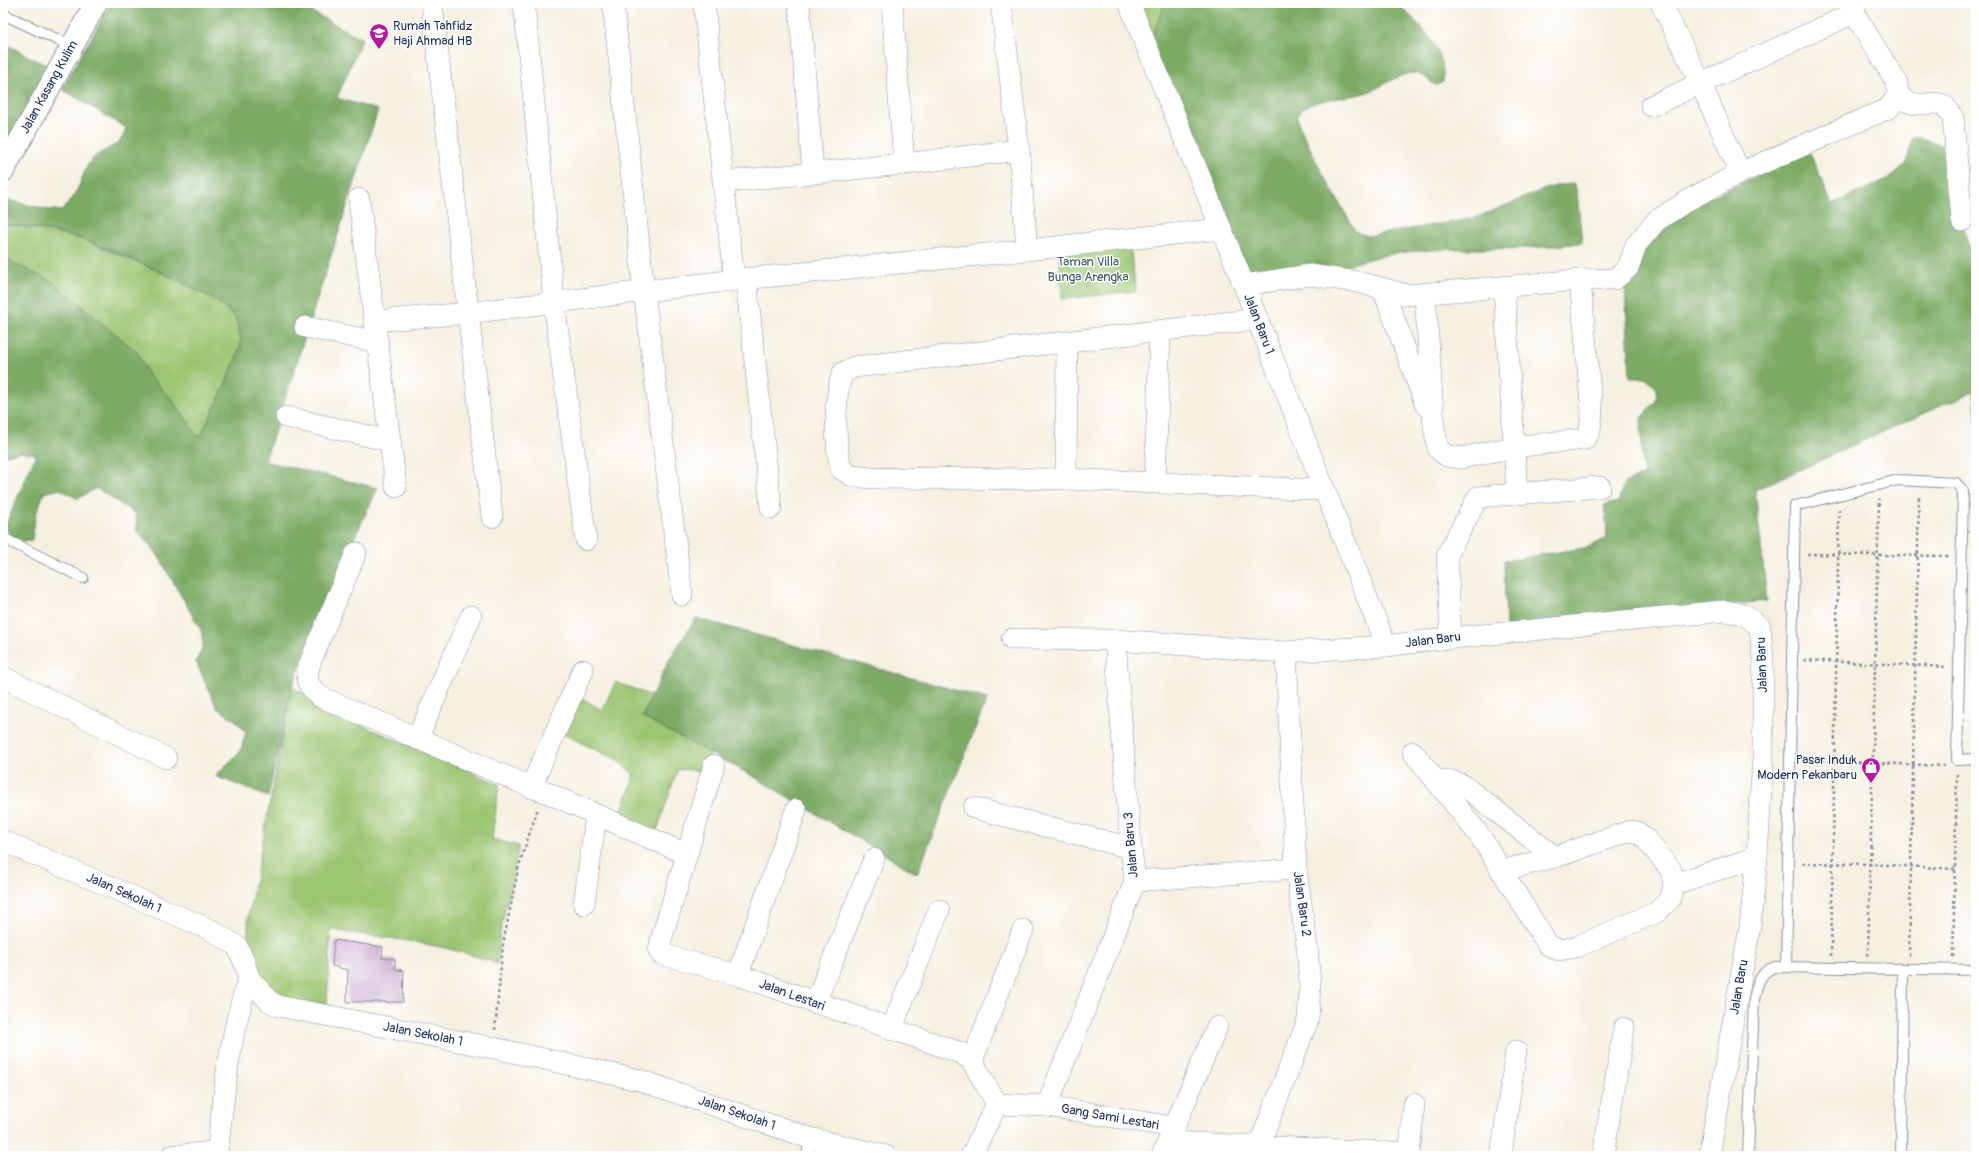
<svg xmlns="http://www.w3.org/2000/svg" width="1979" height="1159" viewBox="0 0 1979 1159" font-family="Pangolin,sans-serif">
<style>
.green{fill:#9bc571;stroke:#5b7a68}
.forest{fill:#7caa63;stroke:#4c6c60}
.building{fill:#c4a2c9}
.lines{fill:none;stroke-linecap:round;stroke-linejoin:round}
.lane-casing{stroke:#88909f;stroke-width:12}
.street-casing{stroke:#88909f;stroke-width:22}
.secondary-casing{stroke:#88909f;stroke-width:24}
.path{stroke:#88909f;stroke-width:2.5;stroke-dasharray:3 3;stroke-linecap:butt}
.lane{stroke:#fff;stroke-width:10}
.street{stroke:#fff;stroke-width:21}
.secondary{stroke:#fff;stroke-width:22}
.labels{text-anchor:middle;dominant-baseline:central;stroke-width:3;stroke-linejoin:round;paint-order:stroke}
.poi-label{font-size:13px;fill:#1b2f5e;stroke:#fff;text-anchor:start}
.street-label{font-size:13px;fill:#1b2f5e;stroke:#fff}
.park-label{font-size:13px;fill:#415c64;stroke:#fff}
</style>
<rect width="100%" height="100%" fill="#fff"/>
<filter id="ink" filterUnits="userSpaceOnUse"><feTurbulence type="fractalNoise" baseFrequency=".025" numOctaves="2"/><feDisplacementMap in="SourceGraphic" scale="8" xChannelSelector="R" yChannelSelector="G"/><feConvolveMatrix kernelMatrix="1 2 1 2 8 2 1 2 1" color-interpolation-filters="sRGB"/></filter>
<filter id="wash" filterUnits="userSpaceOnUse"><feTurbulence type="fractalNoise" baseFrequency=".012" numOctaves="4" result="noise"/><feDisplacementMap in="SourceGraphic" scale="16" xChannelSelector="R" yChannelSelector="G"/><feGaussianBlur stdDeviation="0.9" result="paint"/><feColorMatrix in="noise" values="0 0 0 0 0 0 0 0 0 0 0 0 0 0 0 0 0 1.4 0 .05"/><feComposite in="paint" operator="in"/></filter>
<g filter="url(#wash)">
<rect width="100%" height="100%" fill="#f6f0e0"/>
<!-- green -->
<g class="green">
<polygon points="1134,3 1165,3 1150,42"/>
<polygon points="3,224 48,231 84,240 158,271 214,299 235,317 242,342 216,407 199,438 169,396 148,375 138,353 53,282 15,264 3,256"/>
<polygon points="1129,239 1136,291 1062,299 1059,247"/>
<polygon points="616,682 652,696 642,717 711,753 702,771 678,769 656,833 618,819 632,784 633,773 615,759 559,732 580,697 602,710"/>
<path d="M292 687 359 724 499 784 492 839 519 846 500 933 497 964C445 943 386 938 331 930L327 1005 290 1002 268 988 248 942V918Z"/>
</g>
<!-- forest -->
<g class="forest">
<path d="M111 3H303L305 8 362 39 337 98 378 110 265 461 378 488 341 566 292 687 268 797 215 776 240 752 246 732 235 720 217 708 196 662 203 645 201 630 156 552 137 531 136 514 96 488 78 499 60 489 44 493 36 514 32 540 24 541 12 538 5 527 36 454 19 452 3 456V256L15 264 53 282 138 353 148 375 169 396 199 437C207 425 243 351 241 340 241 334 238 322 235 317 219 294 113 250 84 240 58 231 30 227 3 224V199L45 209 62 211C67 204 74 197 78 188 82 180 84 170 89 163 101 147 122 149 126 128L62 89Z"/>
<path d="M1165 3H1397C1419 25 1447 47 1443 82L1437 85C1429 83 1423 72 1413 73 1398 74 1382 87 1368 92 1352 98 1313 99 1302 109 1300 110 1298 114 1297 116L1299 125 1319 167 1356 232 1368 236 1475 218 1545 189 1560 185 1574 184 1577 192 1582 243C1563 245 1544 247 1525 248 1467 251 1384 243 1334 273L1248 279 1150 42Z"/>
<polygon points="3,43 52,68 3,156"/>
<polygon points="1912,137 1929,140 1945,147 1948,181 1971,252 1976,252 1976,422 1974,391 1755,490 1767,601 1506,627 1504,561 1589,547 1605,539 1607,529 1604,505 1618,502 1624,483 1644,475 1642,457 1641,418 1656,401 1657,389 1647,378 1630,378 1625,285 1641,248 1683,210 1809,151 1832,204 1887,180 1907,163"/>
<polygon points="696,618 987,699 917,874 751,775 642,717 670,658"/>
</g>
<g id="blocks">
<!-- building -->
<polygon class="building" points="334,940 383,947 382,958 395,959 395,969 404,971 403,1002 347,1002 348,970 332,966"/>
</g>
</g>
<g filter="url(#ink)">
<use href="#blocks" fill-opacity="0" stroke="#88909f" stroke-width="1"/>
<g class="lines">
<defs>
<g id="lane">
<polyline points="3,14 71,46"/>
<polyline points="3,538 83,578"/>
<polyline points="1786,967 1795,506 1898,480 1956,483 1963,491 1957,760 1976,759"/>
<polyline points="807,1156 810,1138"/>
<path d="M1748 1156 1754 999C1757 985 1759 972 1775 967L1976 970"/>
<polyline points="1901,1156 1903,969"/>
</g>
<g id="street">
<polyline points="524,3 554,303 586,540"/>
<polyline points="613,3 644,291 682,595"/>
<polyline points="704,3 734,280"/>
<polyline points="799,3 813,173"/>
<polyline points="892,3 904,164"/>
<polyline points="1129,3 1240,275 1386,646"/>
<polyline points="1661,3 1701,84 1740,173"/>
<polyline points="433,12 492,517"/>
<path d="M1898 95C1901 97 1905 101 1909 102 1928 110 1941 92 1953 118L1962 221"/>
<polyline points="1651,106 1854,13"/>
<polyline points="723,182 904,164 1019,150"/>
<polyline points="359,199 396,487"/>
<polyline points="1027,250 1220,229"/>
<polyline points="746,279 771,508"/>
<polyline points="1244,285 1310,275 1358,282 1407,295 1580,280 1615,279 1628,268 1636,245 1656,221 1690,199 1740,173 1889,108 1898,95 1897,83 1854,13 1856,3"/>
<polyline points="1504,287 1517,494"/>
<polyline points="1383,289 1426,406"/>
<polyline points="1425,294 1434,427 1438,449 1447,456 1461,458 1514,447 1585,439 1590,430 1592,413 1580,280"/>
<path d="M1258 319 854 367 843 373C833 397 835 444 841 469L852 476 872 478 1066 479 1324 490"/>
<polyline points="375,321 468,313 734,280 1027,250 1019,150 1001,3"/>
<polyline points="305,327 378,342"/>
<polyline points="286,417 390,441"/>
<polyline points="1066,479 1067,342"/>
<polyline points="1155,483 1160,331"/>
<path d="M356 553 311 660C305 679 305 684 321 697L531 787 543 791 686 854"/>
<polyline points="1451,638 1447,555 1478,497 1600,487"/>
<polyline points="1012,639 1115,640 1286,652 1386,646 1432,640 1723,611 1744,614 1760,627 1763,658 1763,757 1757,857 1750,927 1709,1156"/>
<polyline points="3,677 166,758"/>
<polyline points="417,739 471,616"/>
<polyline points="1413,752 1480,836 1548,945 1559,950 1576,947 1657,912 1671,898 1674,884"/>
<polyline points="714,765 661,940 659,951 661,954 738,975 961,1053 972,1061 997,1104"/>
<polyline points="1437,782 1451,781 1463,785 1555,857 1630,831 1637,832 1644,837 1671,870 1674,884 1757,857"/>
<polyline points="531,787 583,670"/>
<polyline points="974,808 1131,848"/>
<polyline points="3,841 211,930 237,946 244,961 249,978 269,1001 278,1006 494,1048 639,1080 810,1138 886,1156"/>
<polyline points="1501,871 1555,857"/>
<polyline points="1135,881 1296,869"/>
<polyline points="584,904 596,815"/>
<polyline points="738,975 796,810"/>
<polyline points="815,1003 874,859"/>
<polyline points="891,1030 939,910"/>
<polyline points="972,1061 1023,930"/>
<polyline points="1047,1106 1135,881 1131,848 1115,640"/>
<polyline points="1169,1142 1409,1153"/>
<polyline points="1259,1146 1308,1020 1310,984 1307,946 1296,869 1286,652"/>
<path d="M171 1156 213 1152 218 1147C224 1090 230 1033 249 978"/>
<polyline points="971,1156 997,1104 1047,1106 1173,1127"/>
<polyline points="1162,1156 1217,1027"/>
<polyline points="1409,1156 1414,1104"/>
<polyline points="1501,1156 1516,1051"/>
<polyline points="1603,1156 1624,1028"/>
</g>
<polyline id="secondary" points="3,171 96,3"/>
</defs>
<!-- lane casing -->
<use href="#lane" class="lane-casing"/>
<!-- street casing -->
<use href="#street" class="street-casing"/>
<!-- secondary casing -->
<use href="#secondary" class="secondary-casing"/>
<!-- path -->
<g class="path">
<polyline points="1807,554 1949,556"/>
<polyline points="1804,660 1947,667"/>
<polyline points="1804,760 1947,766"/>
<polyline points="1802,863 1871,864 1955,869"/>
<polyline points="1831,956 1839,509"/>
<polyline points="1868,956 1879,499"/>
<polyline points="1909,956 1919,495"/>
<polyline points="1953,957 1957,772"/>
<polyline points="495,1030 503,944 519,865 538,808"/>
</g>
<!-- lane -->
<use href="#lane" class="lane"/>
<!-- street -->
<use href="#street" class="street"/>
<!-- secondary -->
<use href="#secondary" class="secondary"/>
</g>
</g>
<!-- icons -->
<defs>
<symbol id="school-pin" viewBox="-11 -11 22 30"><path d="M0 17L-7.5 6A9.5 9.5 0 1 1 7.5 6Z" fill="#b5179e" stroke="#fff"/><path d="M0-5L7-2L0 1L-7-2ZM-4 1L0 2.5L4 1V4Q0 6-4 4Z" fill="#fff"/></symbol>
<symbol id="shop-pin" viewBox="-11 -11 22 30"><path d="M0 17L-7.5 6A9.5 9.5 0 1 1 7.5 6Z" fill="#b5179e" stroke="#fff"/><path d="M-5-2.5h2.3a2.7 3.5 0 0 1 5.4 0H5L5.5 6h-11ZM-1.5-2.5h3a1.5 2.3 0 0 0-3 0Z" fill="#fff"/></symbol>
</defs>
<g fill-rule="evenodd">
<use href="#school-pin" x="368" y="22" width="22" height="30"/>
<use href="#shop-pin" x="1860" y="756" width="22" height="30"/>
</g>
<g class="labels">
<!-- poi labels -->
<g class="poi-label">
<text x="393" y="26">Rumah Tahfidz<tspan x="393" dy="15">Haji Ahmad HB</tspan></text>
<text x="1857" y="760" text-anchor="end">Pasar Induk<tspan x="1857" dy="15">Modern Pekanbaru</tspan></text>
</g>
<!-- street labels -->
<g class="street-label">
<text transform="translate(49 87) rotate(-61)">Jalan Kasang Kulim</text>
<text transform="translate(1259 324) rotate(69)">Jalan Baru 1</text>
<text transform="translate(1433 640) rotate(-7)">Jalan Baru</text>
<text transform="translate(1762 665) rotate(-92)">Jalan Baru</text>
<text transform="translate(1131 845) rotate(-95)">Jalan Baru 3</text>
<text transform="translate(124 893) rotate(24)">Jalan Sekolah 1</text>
<text transform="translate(1302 904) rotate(82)">Jalan Baru 2</text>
<text transform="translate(1739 987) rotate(-80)">Jalan Baru</text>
<text transform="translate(792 995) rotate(20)">Jalan Lestari</text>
<text transform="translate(423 1034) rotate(11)">Jalan Sekolah 1</text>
<text transform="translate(737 1113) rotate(19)">Jalan Sekolah 1</text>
<text transform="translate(1110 1117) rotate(10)">Gang Sami Lestari</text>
</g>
<!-- park labels -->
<g class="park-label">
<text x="1088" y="262">Taman Villa<tspan x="1088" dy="15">Bunga Arengka</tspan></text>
</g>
</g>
<!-- margin -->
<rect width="1979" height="1159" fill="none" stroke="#fff" stroke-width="16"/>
</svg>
